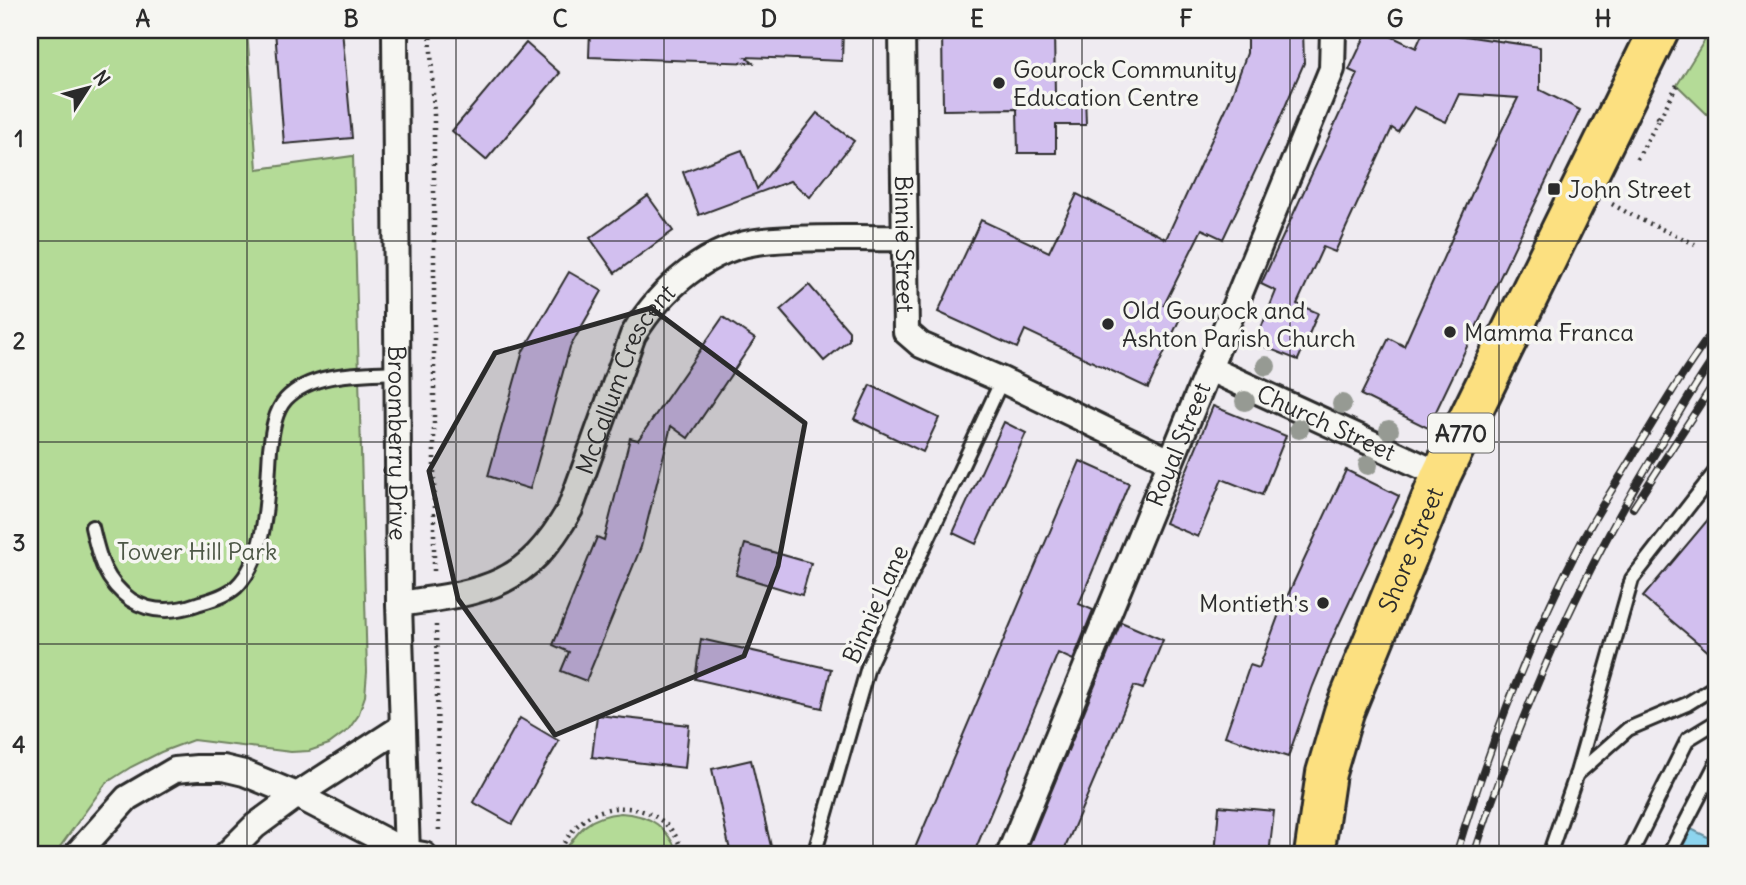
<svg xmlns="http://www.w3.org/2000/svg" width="1746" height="885" viewBox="0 0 1746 885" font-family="Delius,sans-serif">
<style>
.green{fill:#b4db97;stroke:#708361;stroke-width:2}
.water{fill:#8dd4ee;stroke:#6690a0;stroke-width:2}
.building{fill:#d2bfef;stroke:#2b2b2b;stroke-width:2}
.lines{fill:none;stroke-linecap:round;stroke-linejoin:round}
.lane-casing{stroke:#2b2b2b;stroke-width:18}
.street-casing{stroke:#2b2b2b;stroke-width:30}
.primary-casing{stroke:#2b2b2b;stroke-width:44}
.path{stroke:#2b2b2b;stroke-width:4.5;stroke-dasharray:2 5;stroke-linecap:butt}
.lane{stroke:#f6f6f2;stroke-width:12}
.street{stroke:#f6f6f2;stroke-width:24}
.primary{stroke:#fce080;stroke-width:38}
.rail-casing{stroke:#2b2b2b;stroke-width:8}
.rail{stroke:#f6f6f2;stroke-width:5;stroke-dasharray:16;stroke-linecap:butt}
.tree{fill:#969a93}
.marked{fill:#2b2b2b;fill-opacity:0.2;stroke:#2b2b2b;stroke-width:5;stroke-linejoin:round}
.grid{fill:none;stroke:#2b2b2b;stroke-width:2;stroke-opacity:0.55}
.poi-dot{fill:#2b2b2b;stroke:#f6f6f2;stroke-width:2.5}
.labels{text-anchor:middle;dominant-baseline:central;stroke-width:7;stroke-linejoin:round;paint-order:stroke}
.shield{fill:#f6f6f2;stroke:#686867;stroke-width:2}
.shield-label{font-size:23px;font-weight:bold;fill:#2b2b2b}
.poi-label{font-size:24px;fill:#2b2b2b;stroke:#f6f6f2;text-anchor:start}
.street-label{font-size:24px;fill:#2b2b2b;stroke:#f6f6f2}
.park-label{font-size:24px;fill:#4d5746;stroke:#f6f6f2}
.neatline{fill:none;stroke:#2b2b2b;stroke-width:2.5}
.grid-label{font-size:23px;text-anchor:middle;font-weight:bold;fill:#2b2b2b}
</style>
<rect width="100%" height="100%" fill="#efebf1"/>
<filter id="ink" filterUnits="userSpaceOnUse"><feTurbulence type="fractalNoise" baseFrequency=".0143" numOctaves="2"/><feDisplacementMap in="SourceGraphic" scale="14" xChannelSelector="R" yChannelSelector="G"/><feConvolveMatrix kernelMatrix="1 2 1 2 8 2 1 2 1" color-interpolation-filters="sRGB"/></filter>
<g filter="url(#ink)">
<!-- green -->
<g class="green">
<polygon points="30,30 247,30 257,169 353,156 367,672 365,696 358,716 348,730 329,744 309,751 291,752 193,740 161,752 131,767 106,783 54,855 30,855"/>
<polygon points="1711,30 1716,30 1716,123 1677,85"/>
<path d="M621 813C652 815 667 827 679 855H562C579 829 589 816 621 813Z"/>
</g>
<!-- water -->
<polygon class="water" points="1691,829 1716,841 1716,855 1677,855"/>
<!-- building -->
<g class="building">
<polygon points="275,30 342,30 352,138 284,144"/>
<polygon points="590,30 843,30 842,61 746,57 753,63 589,57"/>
<polygon points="942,30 1054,30 1055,95 1085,94 1086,125 1056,125 1056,153 1018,153 1017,109 943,110"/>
<polygon points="1247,30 1303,30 1304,63 1278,123 1223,239 1202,229 1164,305 1182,314 1148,388 1025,330 1017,348 938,312 981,220 1049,252 1077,194 1166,239 1229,102 1247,53"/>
<polygon points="1368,30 1378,30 1416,48 1424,30 1540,47 1540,90 1580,110 1428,428 1361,395 1389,338 1404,346 1485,164 1518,98 1459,94 1446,122 1414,107 1398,132 1392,128 1335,252 1323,247 1297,304 1318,313 1298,360 1255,343 1276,291 1261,284 1358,74 1349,70"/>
<polygon points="526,43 560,73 486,160 452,131"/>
<polygon points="817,113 854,141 810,197 790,181 699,215 683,172 742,150 757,189"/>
<polygon points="648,196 673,231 615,273 590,238"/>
<polygon points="569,272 602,291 570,347 530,489 488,476 523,351"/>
<polygon points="809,285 849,331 849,340 824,361 780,310"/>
<polygon points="723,317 755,339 688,438 671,426 641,547 586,681 561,671 569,652 553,645 597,537 604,540 630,438 638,440"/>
<polygon points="870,385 939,418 923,452 854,419"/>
<polygon points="1213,406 1286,436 1262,495 1222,479 1198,537 1165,523"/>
<polygon points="1004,422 1026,433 976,544 953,533"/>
<polygon points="1080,461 1129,483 1079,604 1093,610 1073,660 1058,653 973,855 912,855"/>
<polygon points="1346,470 1399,496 1333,637 1313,686 1288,757 1225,736 1250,665 1259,668 1279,614"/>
<polygon points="1716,510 1716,658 1643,597"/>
<polygon points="745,544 811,563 802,595 736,575"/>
<polygon points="1121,622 1163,640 1143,689 1134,686 1062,855 1025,855"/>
<polygon points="701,639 831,669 822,708 695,679"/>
<polygon points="597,715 689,725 685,768 592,757"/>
<polygon points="520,718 559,741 512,824 473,802"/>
<polygon points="751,760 773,855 731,855 712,769"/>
<polygon points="1219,806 1274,811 1269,855 1215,855"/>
</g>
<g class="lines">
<defs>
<g id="lane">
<path d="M92 527C99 557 104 581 131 600 151 613 175 612 197 604 210 600 226 596 236 587 268 557 267 491 270 449 272 433 274 412 286 399 313 371 362 374 398 372"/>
<polyline points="1576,775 1628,729 1687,704 1716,686"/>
<polyline points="814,855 868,667 1002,380"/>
<polyline points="1549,855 1576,776 1632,579 1716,471"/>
<polyline points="1630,855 1688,739 1716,722"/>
<polyline points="1669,855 1716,764"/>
</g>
<g id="street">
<path id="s1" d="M395 30 399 604 407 855"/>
<path id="s2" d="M902 30 906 332 921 345 1002 380 1170 461"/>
<path id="s3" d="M1210 369 1441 475"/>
<path id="s4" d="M399 604C483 592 525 589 570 509L633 335C661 289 708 246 764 241 810 236 858 239 904 238"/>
<polyline points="76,855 127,798 175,770 197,768 223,768 244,773 297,795 406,852 424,855"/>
<polyline points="226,855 255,826 297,795 402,727"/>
<path id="s5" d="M1009 855 1332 69 1333 30"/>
</g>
<g id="primary">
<path id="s6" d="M1314 855 1326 773 1344 712 1441 475 1659 30"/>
</g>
</defs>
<!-- lane casing -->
<use href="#lane" class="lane-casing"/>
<!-- street casing -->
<use href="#street" class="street-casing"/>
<!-- primary casing -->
<use href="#primary" class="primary-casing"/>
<!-- path -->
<g class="path">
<polyline points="430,30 434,115 434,571"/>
<polyline points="1660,118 1678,83"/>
<polyline points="1637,159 1660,118 1654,115"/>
<polyline points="1612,204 1635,217 1695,244"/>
<polyline points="436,625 439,834"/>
<path d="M557 855C563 845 570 832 579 824 607 798 654 804 675 835 679 841 681 849 684 855"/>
</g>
<!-- lane -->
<use href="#lane" class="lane"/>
<!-- street -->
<use href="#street" class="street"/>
<!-- primary -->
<use href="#primary" class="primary"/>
<defs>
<g id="rail">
<polyline points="1633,508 1716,380"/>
<path d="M1456 855C1488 750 1531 636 1583 539 1599 509 1618 481 1635 452 1661 409 1686 367 1716 327"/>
<path d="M1474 855C1520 711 1581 574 1660 445 1678 415 1695 384 1716 355"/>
</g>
</defs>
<!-- rail casing -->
<use href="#rail" class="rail-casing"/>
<!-- rail -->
<use href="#rail" class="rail"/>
</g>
<!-- trees -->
<g class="tree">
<circle cx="1266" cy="366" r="10"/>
<circle cx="1245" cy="401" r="10"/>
<circle cx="1342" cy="404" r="10"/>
<circle cx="1299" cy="429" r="10"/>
<circle cx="1389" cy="430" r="10"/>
<circle cx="1368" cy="465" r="10"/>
</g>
</g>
<!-- marked area -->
<path class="marked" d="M651 308 805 423 778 566 744 656 555 735 458 599 429 471 495 353Z"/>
<!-- grid -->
<path class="grid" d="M247 30V855M456 30V855M664 30V855M873 30V855M1082 30V855M1290 30V855M1499 30V855M30 241H1716M30 442H1716M30 644H1716"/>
<!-- markers -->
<g class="poi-dot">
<circle cx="999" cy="83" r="7"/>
<rect x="1547" y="182" width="14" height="14" rx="3.5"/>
<circle cx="1108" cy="324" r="7"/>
<circle cx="1450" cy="332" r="7"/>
<circle cx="1323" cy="603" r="7"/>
</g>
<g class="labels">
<!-- shield labels -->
<rect class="shield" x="1428" y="413.5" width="66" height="39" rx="5"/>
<g class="shield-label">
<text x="1461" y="433">A770</text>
</g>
<!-- poi labels -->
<g class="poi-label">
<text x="1013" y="69">Gourock Community<tspan x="1013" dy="28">Education Centre</tspan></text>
<text x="1568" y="189">John Street</text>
<text x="1122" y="310">Old Gourock and<tspan x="1122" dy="28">Ashton Parish Church</tspan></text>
<text x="1464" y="332">Mamma Franca</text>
<text x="1309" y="603" text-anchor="end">Montieth's</text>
</g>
<!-- street labels -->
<g class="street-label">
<text stroke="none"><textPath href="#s2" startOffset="214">Binnie Street</textPath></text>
<text stroke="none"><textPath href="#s4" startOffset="348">McCallum Crescent</textPath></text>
<text stroke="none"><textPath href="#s3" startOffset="128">Church Street</textPath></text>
<text stroke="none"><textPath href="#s1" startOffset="413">Broomberry Drive</textPath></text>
<text stroke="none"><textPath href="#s5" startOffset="444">Royal Street</textPath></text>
<text stroke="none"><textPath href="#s6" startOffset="322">Shore Street</textPath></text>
<text transform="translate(875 604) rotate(-66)">Binnie Lane</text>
</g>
<!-- park labels -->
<g class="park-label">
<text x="197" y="551">Tower Hill Park</text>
</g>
</g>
<!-- margin -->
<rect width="1746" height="885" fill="none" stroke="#f6f6f2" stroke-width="77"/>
<!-- north arrow -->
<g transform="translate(88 88) rotate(54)" stroke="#f6f6f2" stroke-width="5" paint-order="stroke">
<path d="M0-5L12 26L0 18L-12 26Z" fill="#2b2b2b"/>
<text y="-10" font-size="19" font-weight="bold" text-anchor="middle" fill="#2b2b2b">N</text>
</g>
<rect x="38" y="38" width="1670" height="808" class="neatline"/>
<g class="grid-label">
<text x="143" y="27">A</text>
<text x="351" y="27">B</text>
<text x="560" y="27">C</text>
<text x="769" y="27">D</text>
<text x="977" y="27">E</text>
<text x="1186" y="27">F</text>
<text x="1395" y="27">G</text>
<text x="1603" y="27">H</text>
<text x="19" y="147">1</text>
<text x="19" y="349">2</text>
<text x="19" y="551">3</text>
<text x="19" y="753">4</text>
</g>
</svg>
